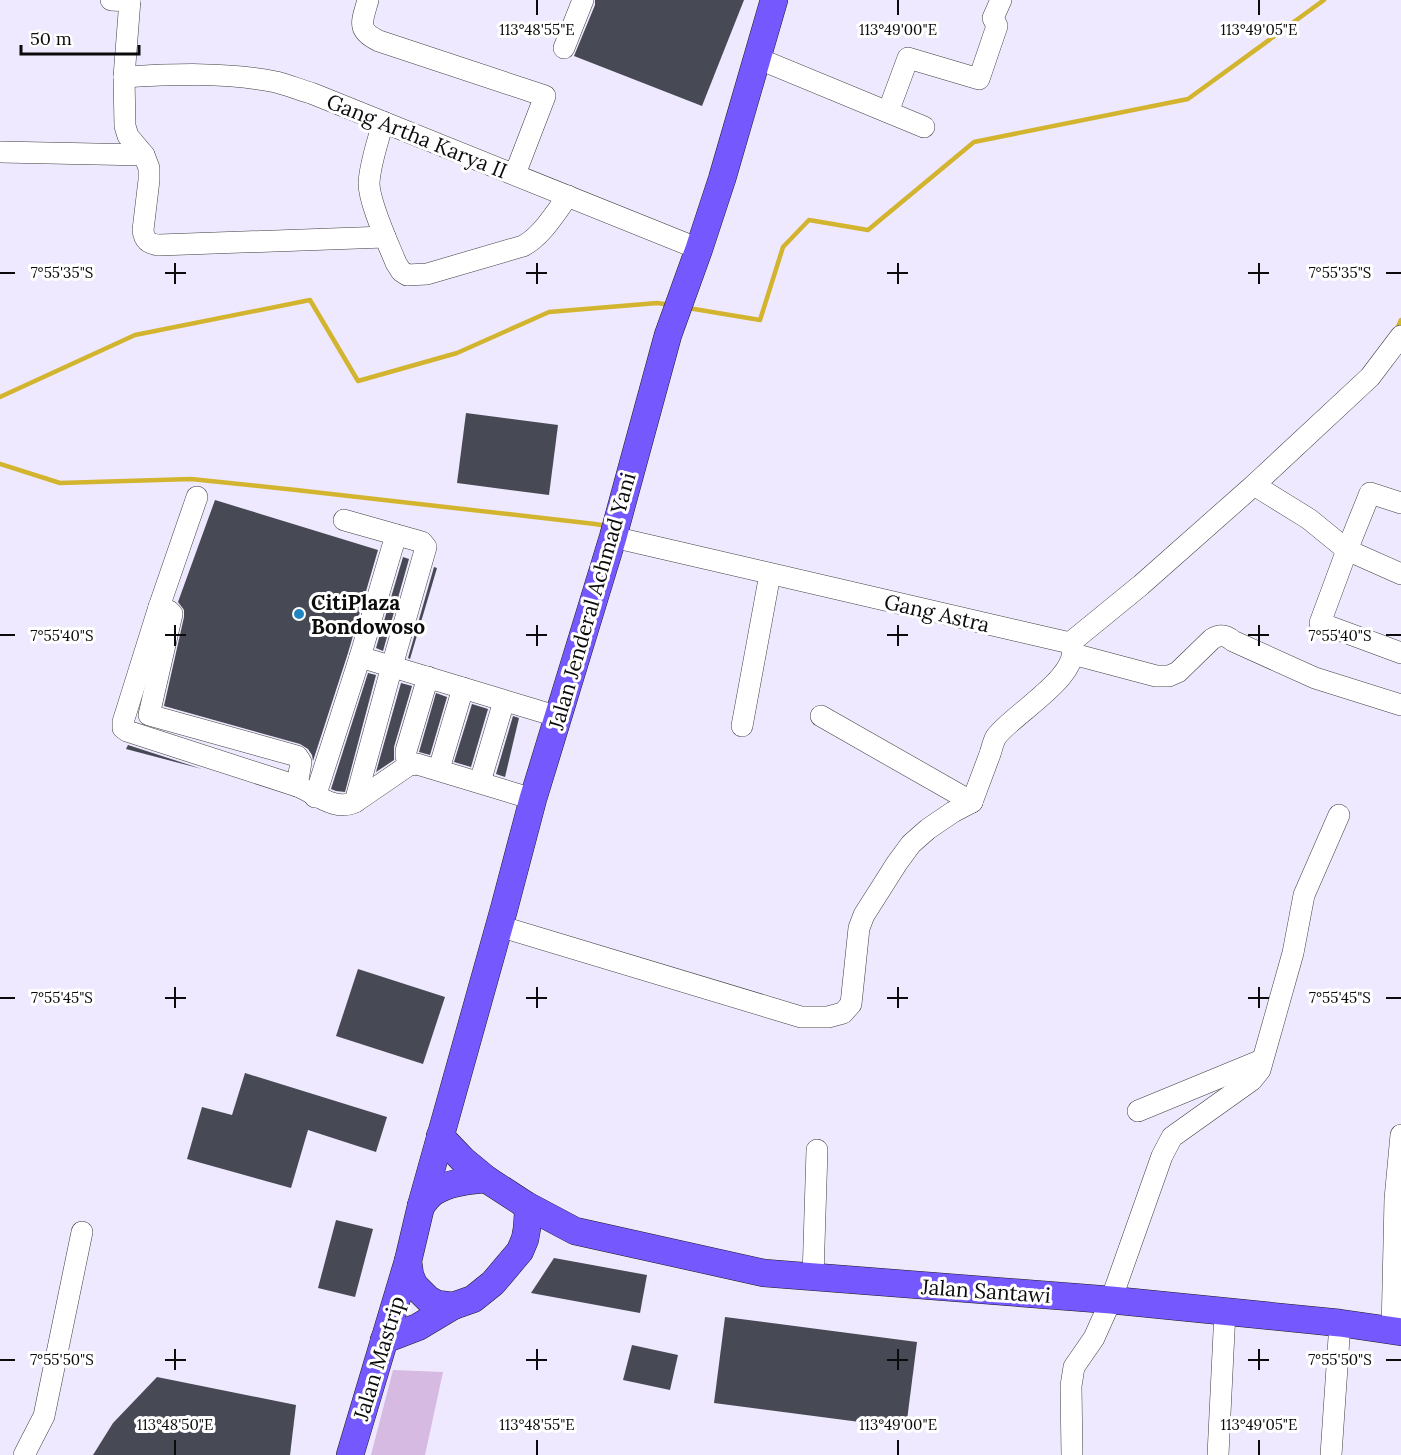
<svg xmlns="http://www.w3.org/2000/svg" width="1401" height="1455" viewBox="0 0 1401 1455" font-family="Lora,serif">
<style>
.cemetery{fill:#d6bae1}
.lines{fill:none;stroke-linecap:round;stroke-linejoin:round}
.stream{stroke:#d3b42f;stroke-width:4.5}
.building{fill:#474954}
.minor-casing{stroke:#3e3e3e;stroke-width:22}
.major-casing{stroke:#1c1c1c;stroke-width:28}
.minor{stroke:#fff;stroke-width:21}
.major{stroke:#7559ff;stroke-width:27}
.ticks{fill:none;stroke:#0b0b0b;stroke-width:2}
.poi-dot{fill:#1e85c0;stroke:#fff;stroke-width:2}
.labels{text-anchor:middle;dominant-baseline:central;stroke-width:6;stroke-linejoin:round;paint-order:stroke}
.street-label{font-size:21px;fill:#0b0b0b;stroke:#fff}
.poi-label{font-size:21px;font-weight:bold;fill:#0b0b0b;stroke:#fff;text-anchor:start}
.ticks-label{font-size:15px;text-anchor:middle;fill:#0b0b0b;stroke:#fff;stroke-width:6;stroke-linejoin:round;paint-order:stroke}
</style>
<rect width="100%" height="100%" fill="#eee9ff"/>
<!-- cemetery -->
<polygon class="cemetery" points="393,1370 443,1372 425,1455 371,1455"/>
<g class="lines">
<!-- stream -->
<g class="stream">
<polyline points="688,308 760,320 783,247 809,220 868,230 974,142 1188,99 1324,0"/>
<polyline points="1396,331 1401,320"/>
<polyline points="0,397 135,335 310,300 358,381 457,353 549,312 657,303 671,305"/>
<polyline points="0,464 60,483 191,479 296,490 595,524 607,526"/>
</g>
</g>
<!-- building -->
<g class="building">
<polygon points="595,0 744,0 702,106 574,56 595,5"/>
<polygon points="466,413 558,425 549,495 457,483"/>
<polygon points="215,500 378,550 348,653 313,761 312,755 308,749 300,744 164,706 184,617 184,610 178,602"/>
<polygon points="403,557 409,559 383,651 376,648"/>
<polygon points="434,567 437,568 410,659 408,658"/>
<polygon points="368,673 376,675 345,792 336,791 331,789"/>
<polygon points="401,683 412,686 394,747 394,760 376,772"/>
<polygon points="436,693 447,697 430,755 419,752"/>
<polygon points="472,704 488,709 471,767 454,762"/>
<polygon points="513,716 519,718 505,777 496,774"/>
<polygon points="128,745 202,769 126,749"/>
<polygon points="358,969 445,997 423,1064 336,1036"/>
<polygon points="245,1073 387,1117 376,1152 308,1130 291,1188 187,1159 202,1107 232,1115"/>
<polygon points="336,1220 373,1229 355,1297 318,1288"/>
<polygon points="554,1258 647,1275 640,1313 531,1293"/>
<polygon points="725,1317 917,1342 906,1428 714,1403"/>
<polygon points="632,1345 678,1355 670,1390 623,1380"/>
<polygon points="157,1377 296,1405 290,1455 93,1455 113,1423"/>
</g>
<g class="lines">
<defs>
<g id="minor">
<polyline points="111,0 130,1"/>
<path d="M130 0 124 77 125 126 128 136 144 155 149 168V180L143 230C144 240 148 244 159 245L385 237"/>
<path d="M368 0C362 22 356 30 379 41L545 96 515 174"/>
<polyline points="564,48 583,0"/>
<polyline points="757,58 924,127"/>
<path d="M124 77C175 74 226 72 276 82 288 85 300 90 311 93L699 249"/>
<polyline points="888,112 908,58 979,79 997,26 993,18 1001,0"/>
<path d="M383 122C378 142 370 163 369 183 369 203 388 243 396 263L401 271 407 275 427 274 523 246C542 236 555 213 568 196"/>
<polyline points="0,152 144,155"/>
<polyline points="1254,485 1370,377 1401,336"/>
<path d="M197 497 159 607 123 722V728L127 731 297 786C315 793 335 812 355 802L409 765 417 764 533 799"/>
<polyline points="1401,503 1370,493 1347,550 1320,623 1401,653"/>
<polyline points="344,520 422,542 426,547 392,666 355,802"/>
<path d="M613 537 1070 643C1087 673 1011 715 996 737 993 742 992 748 990 754 984 770 978 786 972 802"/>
<polyline points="159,607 169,611 172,614 149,715 297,756 301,762 297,786"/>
<polyline points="1070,643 1141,585 1254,485 1309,519 1347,550 1401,574"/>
<path d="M1073 654 1156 676H1169L1178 672 1212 639C1220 634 1226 635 1233 641L1315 678 1401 705"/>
<polyline points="360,657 559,717"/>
<polyline points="821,716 972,802"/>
<polyline points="742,726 770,574"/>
<polyline points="409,765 406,756 406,751 428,677"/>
<polyline points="439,769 463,688"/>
<polyline points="480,782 504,701"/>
<polyline points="315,797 360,657 396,535"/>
<polyline points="499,926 801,1017 828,1017 843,1013 851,1004 859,928 864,915 897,863 911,844 928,829 953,812 972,802"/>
<polyline points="1138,1111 1262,1060"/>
<polyline points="813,1277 817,1150"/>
<polyline points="1392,1331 1395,1199 1401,1135"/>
<polyline points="24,1455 44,1416 82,1232"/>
<polyline points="1072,1455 1071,1386 1074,1367 1094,1338 1111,1300 1162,1156 1172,1137 1252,1080 1260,1070 1293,953 1304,895 1339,815"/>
<polyline points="1218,1455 1225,1311"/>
<polyline points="1331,1455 1340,1323"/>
</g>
<g id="major">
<polyline points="440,1136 463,1160 486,1179 526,1205 575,1231 764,1273 1111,1300 1340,1323 1401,1332"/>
<polyline points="526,1205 528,1213 527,1228 525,1239 520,1251 493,1283 473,1299 453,1306 437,1304 428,1299 414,1285 410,1275 408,1261 421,1206 504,909 533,799 613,537 668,335 699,249 722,179 774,0"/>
<path d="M421 1206C425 1201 429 1195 434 1192 450 1182 468 1181 486 1179"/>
<polyline points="384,1340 418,1327 453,1306"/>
<polyline points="350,1455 408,1261"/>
</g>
</defs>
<!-- minor casing -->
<use href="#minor" class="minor-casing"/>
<!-- major casing -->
<use href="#major" class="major-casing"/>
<!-- minor -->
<use href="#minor" class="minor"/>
<!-- major -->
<use href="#major" class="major"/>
</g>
<!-- ticks -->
<path class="ticks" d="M537 0V15M898 0V15M1259 0V15M175 263V284M537 263V284M898 263V284M1259 263V284M0 273H15M165 273H186M526 273H547M887 273H908M1248 273H1269M1386 273H1401M175 625V646M537 625V646M898 625V646M1259 625V646M0 635H15M165 635H186M526 635H547M887 635H908M1248 635H1269M1386 635H1401M175 987V1008M537 987V1008M898 987V1008M1259 987V1008M0 998H15M165 998H186M526 998H547M887 998H908M1248 998H1269M1386 998H1401M175 1349V1370M537 1349V1370M898 1349V1370M1259 1349V1370M0 1360H15M165 1360H186M526 1360H547M887 1360H908M1248 1360H1269M1386 1360H1401M175 1440V1455M537 1440V1455M898 1440V1455M1259 1440V1455"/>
<!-- markers -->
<circle class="poi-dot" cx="299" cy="614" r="6"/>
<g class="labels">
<!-- street labels -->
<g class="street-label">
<text transform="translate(417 136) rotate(22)">Gang Artha Karya II</text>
<text transform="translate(592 601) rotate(-74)">Jalan Jenderal Achmad Yani</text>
<text transform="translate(937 613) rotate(13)">Gang Astra</text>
<text transform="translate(986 1291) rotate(4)">Jalan Santawi</text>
<text transform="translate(379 1358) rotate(-73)">Jalan Mastrip</text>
</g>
<!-- poi labels -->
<g class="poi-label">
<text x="311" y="602">CitiPlaza<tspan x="311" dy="24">Bondowoso</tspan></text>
</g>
</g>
<g class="ticks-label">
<text x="537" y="35">113°48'55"E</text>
<text x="898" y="35">113°49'00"E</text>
<text x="1259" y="35">113°49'05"E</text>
<text x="62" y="278">7°55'35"S</text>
<text x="1340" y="278">7°55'35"S</text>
<text x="62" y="641">7°55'40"S</text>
<text x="1340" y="641">7°55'40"S</text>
<text x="62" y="1003">7°55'45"S</text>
<text x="1340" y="1003">7°55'45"S</text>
<text x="62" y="1365">7°55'50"S</text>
<text x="1340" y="1365">7°55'50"S</text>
<text x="175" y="1430">113°48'50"E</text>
<text x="537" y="1430">113°48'55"E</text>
<text x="898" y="1430">113°49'00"E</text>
<text x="1259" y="1430">113°49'05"E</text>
</g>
<!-- scale -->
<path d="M21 45v9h118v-9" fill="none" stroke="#0b0b0b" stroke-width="3"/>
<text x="30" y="45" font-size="18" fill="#0b0b0b" stroke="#ffffff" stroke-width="4.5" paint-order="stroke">50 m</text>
</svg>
